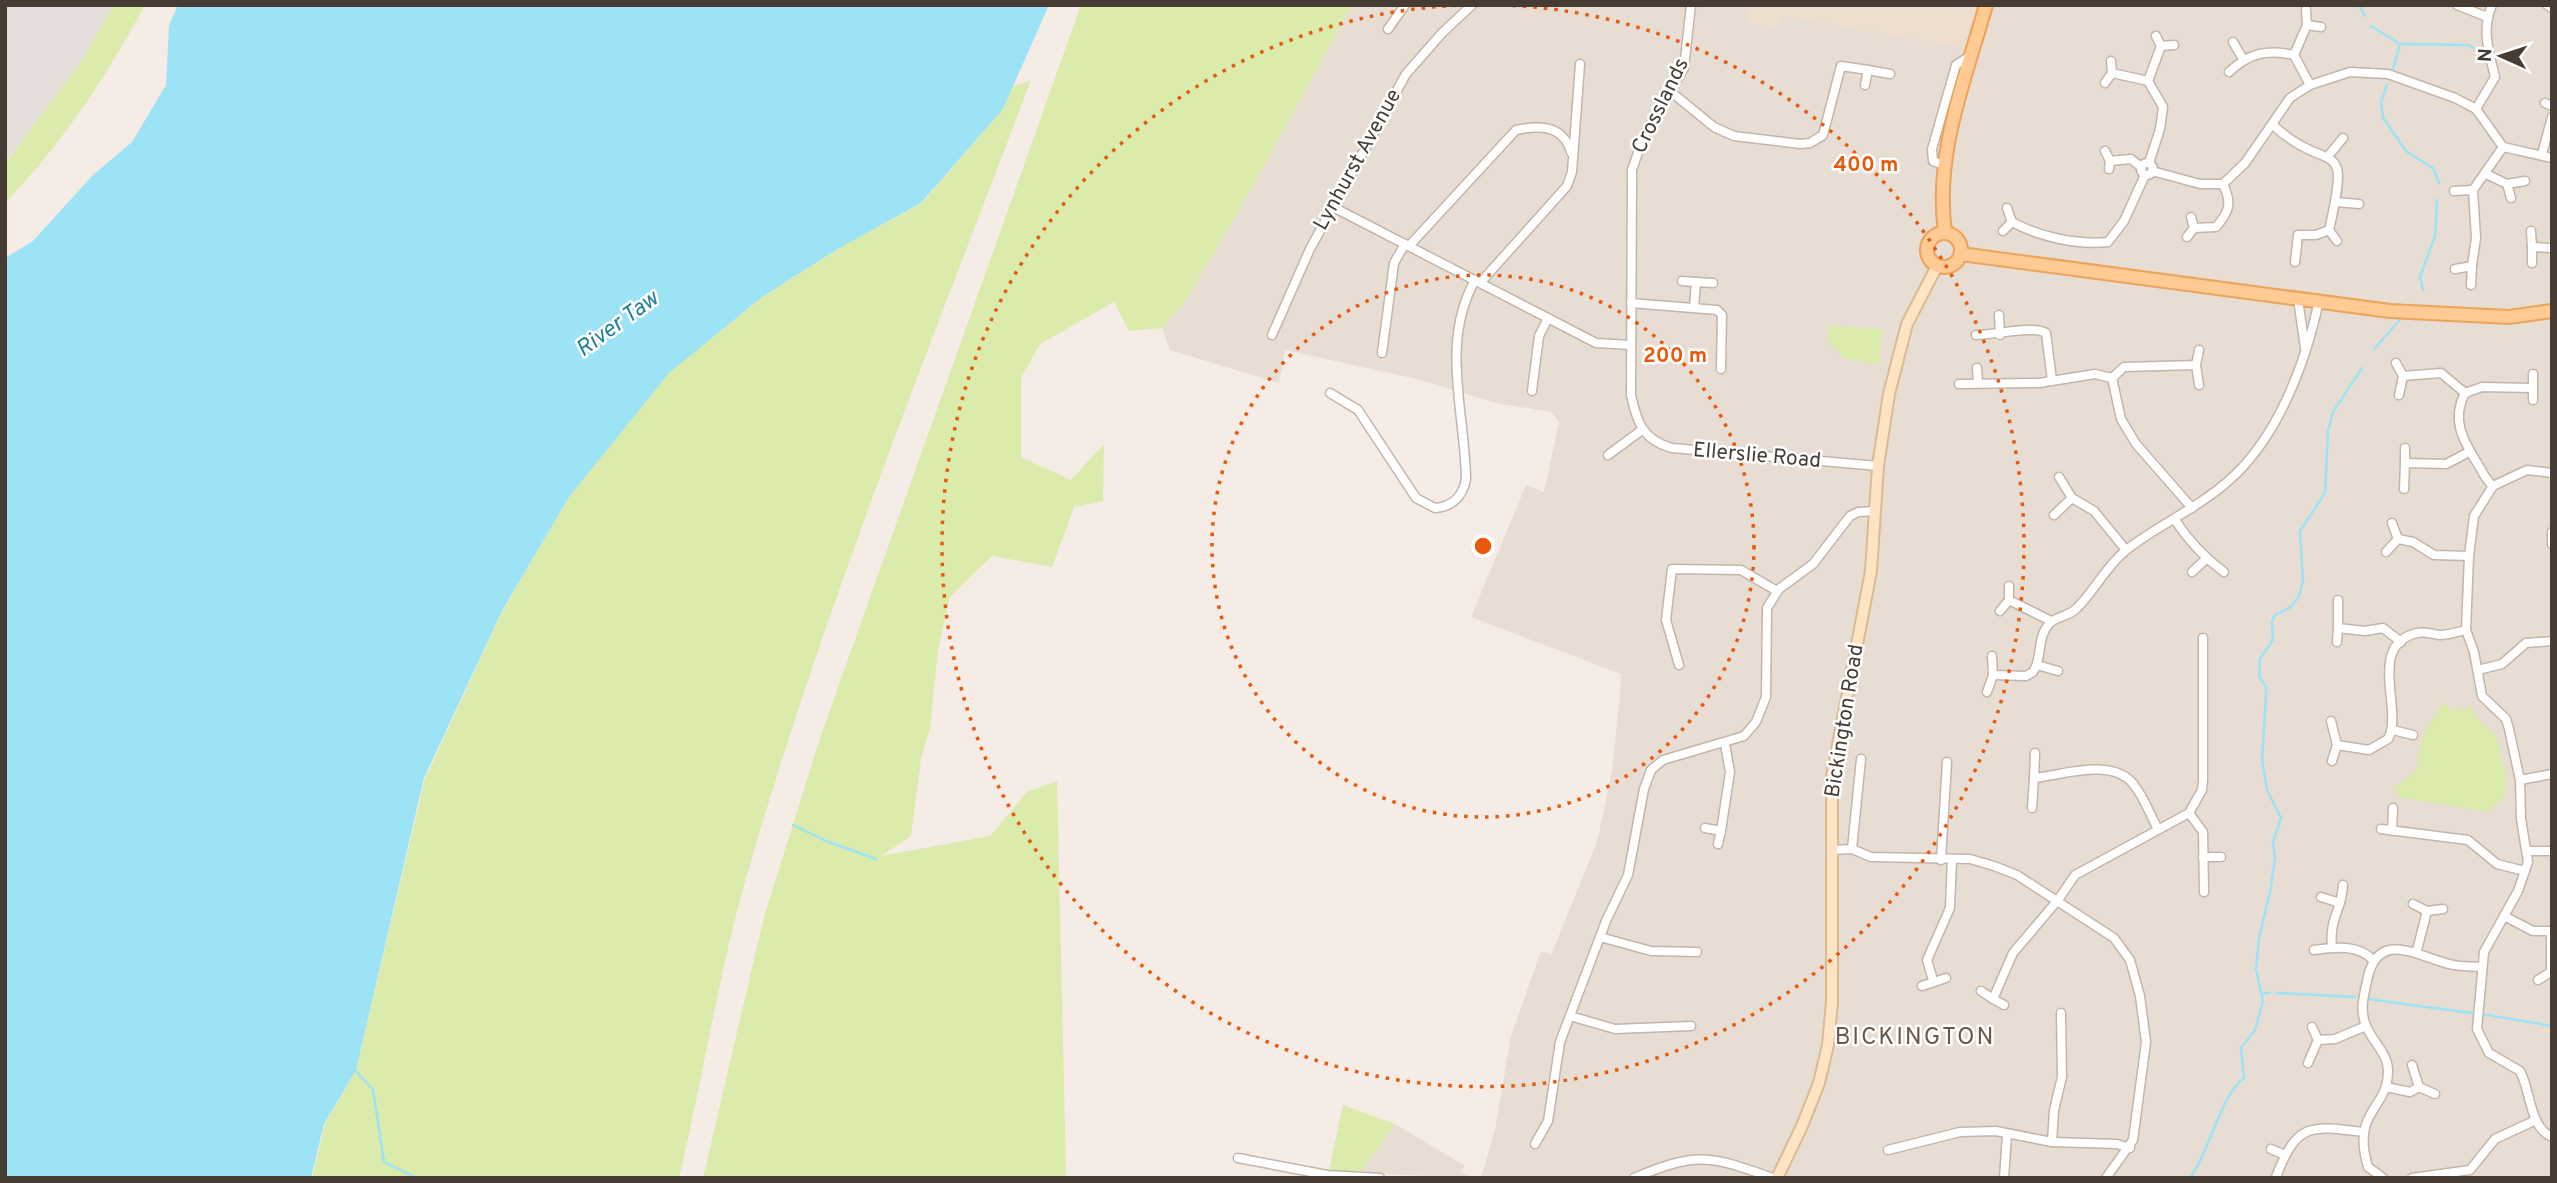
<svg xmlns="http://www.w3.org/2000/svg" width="2557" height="1183" viewBox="0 0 2557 1183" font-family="Overpass,sans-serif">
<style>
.residential{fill:#e8ddd3}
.industrial{fill:#e6deda}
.education{fill:#eedece}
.green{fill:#dbebab}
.water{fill:#9ce3f5}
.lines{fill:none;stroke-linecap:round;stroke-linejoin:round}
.stream{stroke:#9ce3f5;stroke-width:2.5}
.street-casing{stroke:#c3b5aa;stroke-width:11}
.secondary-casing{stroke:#dab993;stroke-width:14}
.primary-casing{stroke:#eca35b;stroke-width:16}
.street{stroke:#fff;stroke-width:8}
.secondary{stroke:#ffe4c4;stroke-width:10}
.primary{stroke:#ffca93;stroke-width:12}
.ring{fill:none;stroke:#e8590c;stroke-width:3.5;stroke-dasharray:3.5 7}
.labels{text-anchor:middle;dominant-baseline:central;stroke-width:5;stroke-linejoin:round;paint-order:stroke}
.street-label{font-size:21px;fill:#473c34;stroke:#fff}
.water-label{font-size:23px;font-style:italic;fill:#227f98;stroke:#fff}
.quarter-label{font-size:24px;letter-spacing:2px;fill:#6a574a;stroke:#fff}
.centre{fill:#e8590c;stroke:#fff;stroke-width:3.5}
.ring-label{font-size:21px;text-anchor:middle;font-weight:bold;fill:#e8590c;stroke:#fff;stroke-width:5;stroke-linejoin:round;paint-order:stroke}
</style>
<rect width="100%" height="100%" fill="#f4ece5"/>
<!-- residential -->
<g class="residential">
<polygon points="1352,5 2552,5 2552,1178 1481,1178 1496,1125 1511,1036 1541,951 1551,955 1597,842 1612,770 1620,696 1621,674 1471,617 1526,485 1544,492 1559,422 1551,412 1496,403 1421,380 1285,350 1279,383 1170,350 1162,328 1184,303 1244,202"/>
<polygon points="1395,1124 1465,1166 1461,1172 1473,1178 1360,1173"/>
</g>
<!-- industrial -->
<polygon class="industrial" points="5,5 114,5 80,63 5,163"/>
<!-- education -->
<polygon class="education" points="1747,5 1977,5 1965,48 1782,16 1779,27 1750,25"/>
<!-- green -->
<g class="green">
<path d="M114 5H145C106 77 62 144 5 203V164L80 63Z"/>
<polygon points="1081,5 1352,5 1244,202 1184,303 1162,328 1129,331 1114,302 1040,344 1021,378 1021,457 1071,480 1104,444 1103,501 1074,507 1052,567 992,556 950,597 938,649 930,728 921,758 911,836 881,856 990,836 1027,792 1057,781 1066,1175 1054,1178 703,1178 764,917 820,738"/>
<path d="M1031 80C931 344 824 607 746 878 718 976 703 1078 679 1178H312L325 1124 356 1070 425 779 502 612 569 497 645 402 5 1178V608L707 342 762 297 836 250 922 203 1003 109 1013 87Z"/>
<polygon points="1828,326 1882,329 1879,365 1846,359 1827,341"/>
<polygon points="2467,701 2477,718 2497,737 2506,777 2505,797 2488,812 2400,797 2394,788 2417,770 2421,741 2438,709 2448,702 2449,710 2468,709"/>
<polygon points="1343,1105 1395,1124 1360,1173 1329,1170"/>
</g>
<!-- water -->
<polygon class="water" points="178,5 1049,5 1003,109 921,203 836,250 762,297 669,373 569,497 502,611 424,778 356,1070 324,1124 311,1178 5,1178 5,258 33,241 93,175 132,142 166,85 169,25"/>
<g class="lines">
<!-- stream -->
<g class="stream">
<polyline points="2359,5 2365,16"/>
<polyline points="2371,26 2400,44 2393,69"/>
<polyline points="2400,44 2468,45 2476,49"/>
<polyline points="2387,85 2381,102 2383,118 2407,152 2433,168 2439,183"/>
<polyline points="2423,290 2420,277 2435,236 2437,200"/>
<polyline points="2374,349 2400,320"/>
<polyline points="793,825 826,841 876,859"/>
<polyline points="2263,993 2270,993"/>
<polyline points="2276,993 2355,997"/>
<polyline points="2367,999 2472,1013"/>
<polyline points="2481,1014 2552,1026"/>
<polyline points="356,1071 373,1090 384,1162 417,1178"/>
<path d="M2190 1178C2211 1150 2219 1097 2244 1078L2241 1048 2255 1030 2263 1001 2256 969 2259 939 2271 887 2275 857 2273 842 2281 818 2267 790 2262 759 2266 697V687L2259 676 2260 659 2273 640 2272 621 2275 615 2291 607 2299 596 2303 581 2300 531 2325 493 2328 431 2333 412 2362 368"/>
</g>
<defs>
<g id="street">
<path d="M1691 5 1684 68 1644 135 1632 170 1631 395C1637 423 1643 440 1672 448L1878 466"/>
<polyline points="2457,5 2487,17"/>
<polyline points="2547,5 2552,8"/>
<polyline points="2307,25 2321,27"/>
<polyline points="1388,29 1405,5"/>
<polyline points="2156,36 2161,46 2174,45"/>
<polyline points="2233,42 2243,59"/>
<polyline points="2294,55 2307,25 2306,10"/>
<polyline points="1868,70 1890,74"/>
<path d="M2229 72C2249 53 2267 49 2294 55L2310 85"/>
<polyline points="2112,73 2148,81 2163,107 2160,129 2149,163"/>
<polyline points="2148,81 2161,46"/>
<polyline points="2105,83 2112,73 2111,61"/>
<polyline points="1670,91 1714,127 1734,136 1800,144 1810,143 1823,135 1841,66 1868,70 1865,85"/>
<polyline points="2545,103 2552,106"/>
<path d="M2476 109 2495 77C2489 51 2481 31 2492 5"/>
<path d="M2274 126C2330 177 2352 131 2329 230L2316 235H2298L2295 262"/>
<polyline points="2105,151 2110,161 2109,169"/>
<polyline points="2542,154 2552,117"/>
<polyline points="2329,155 2343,138"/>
<polyline points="2110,161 2131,159 2141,167"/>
<circle cx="2147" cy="169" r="6"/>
<polyline points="1943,165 1933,161 1932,149 1956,65 1970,56"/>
<polyline points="2152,171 2200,184 2223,184 2245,163 2290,98 2310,85 2350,72 2388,74 2455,98 2476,109 2503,147 2552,158"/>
<polyline points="2486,174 2507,184 2511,198"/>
<polyline points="2507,184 2525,181"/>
<polyline points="2454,191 2473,190"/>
<polyline points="2336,202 2359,204"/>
<polyline points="1333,207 1596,343 1631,345"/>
<path d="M2007 208 2012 222C2040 237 2076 245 2108 242L2124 221 2145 175"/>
<path d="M2194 228 2216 227C2230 211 2232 203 2223 184"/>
<polyline points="2329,230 2337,241"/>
<polyline points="2003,231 2012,222"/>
<polyline points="2531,231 2532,247"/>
<polyline points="2187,237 2194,228 2191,217"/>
<path d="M1409 246 1516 130C1540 125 1563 125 1571 152"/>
<polyline points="2532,263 2532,247 2552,248"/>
<polyline points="2455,269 2472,266 2476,238 2473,190 2503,147"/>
<polyline points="1682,281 1696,282"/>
<polyline points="1480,283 1567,186 1572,172 1580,64"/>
<polyline points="2471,285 2472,266"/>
<polyline points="2298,299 2305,348"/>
<polyline points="1631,303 1717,310 1722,315 1721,369"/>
<polyline points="1694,308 1696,282 1713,283"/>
<polyline points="1999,315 2000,335"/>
<polyline points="1272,335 1310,249 1406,74 1443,32 1472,5"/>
<path d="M1976 335C1996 335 2033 325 2046 333L2052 380"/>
<polyline points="1382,353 1394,263 1405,244"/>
<polyline points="2396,363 2403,376 2399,395"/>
<polyline points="2196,365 2199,350"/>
<polyline points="1977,368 1978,383"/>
<polyline points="2533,374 2533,400"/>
<polyline points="2403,376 2441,373 2465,393"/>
<polyline points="2112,378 2124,367 2196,365 2199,385"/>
<polyline points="1959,384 2039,383 2095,374 2112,378 2121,419 2136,444 2192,508"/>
<polyline points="1532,391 1539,336 1548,318"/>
<path d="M1330 393 1358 410 1416 498 1435 508C1452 507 1463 496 1466 479 1465 412 1440 343 1475 280"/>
<polyline points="1608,455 1642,430"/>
<polyline points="2405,463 2405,448"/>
<path d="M2552 473 2527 470 2493 486 2474 516 2469 556 2466 630 2474 652 2482 696 2506 719 2509 729 2520 780 2521 819 2528 862 2518 891 2484 952 2477 1029 2489 1053 2520 1071C2531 1091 2529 1127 2552 1137"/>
<polyline points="2059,477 2072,498 2094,511 2126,550"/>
<path d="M2493 486C2485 479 2483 472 2477 463 2463 440 2451 420 2465 393L2482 387 2533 388"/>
<polyline points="2404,489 2405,463 2446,464 2469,452"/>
<polyline points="2054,515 2072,498"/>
<path d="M2175 520C2188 540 2205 558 2224 572"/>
<polyline points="2392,523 2398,539 2413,542 2434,555 2469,556"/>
<polyline points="2552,532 2552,544"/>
<polyline points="2386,552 2398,539"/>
<polyline points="2192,572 2206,559"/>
<polyline points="2009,600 2009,586"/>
<polyline points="2338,600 2338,628 2365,631 2383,628 2401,642"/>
<polyline points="2000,611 2009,600 2051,621"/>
<polyline points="2337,642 2338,628"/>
<polyline points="1679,665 1666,620 1672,569 1741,570 1777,591"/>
<polyline points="2037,665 2058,671"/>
<polyline points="2478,670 2502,664 2526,643 2552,641"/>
<path d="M1993 675 2026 676 2033 672C2043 658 2036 637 2050 623 2057 616 2070 616 2077 608 2095 590 2105 568 2125 551 2156 526 2195 510 2226 483 2277 440 2305 365 2319 301"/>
<polyline points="1987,692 1993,675 1992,656"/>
<polyline points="2331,721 2337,745"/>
<polyline points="2393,730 2413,735"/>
<path d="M2035 753 2034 778C2063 775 2113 757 2134 785 2144 797 2150 815 2158 829"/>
<path d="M2332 761 2337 745 2369 750 2388 739C2404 710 2366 645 2417 633 2425 631 2431 634 2439 635 2448 635 2458 632 2466 630"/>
<polyline points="2520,780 2552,774"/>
<polyline points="2032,808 2034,778"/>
<polyline points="2189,813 2202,790 2203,780 2203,638"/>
<polyline points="2189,813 2203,832 2204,892"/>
<polyline points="1705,828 1721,831 1718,844"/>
<polyline points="2381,829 2468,840 2497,864 2525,871"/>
<polyline points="1721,831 1730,772 1725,744"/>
<polyline points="2392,831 2393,808"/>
<polyline points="1852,849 1861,759"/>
<polyline points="1832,850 1852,849 1871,857 1970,859 1994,866 2017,875 2114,938 2130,960 2140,996 2146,1042 2133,1140 2106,1178"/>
<polyline points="2528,851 2552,851"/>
<polyline points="2203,857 2221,857"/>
<polyline points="1941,860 1947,762"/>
<polyline points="2321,897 2340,903"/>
<polyline points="2413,904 2427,911"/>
<polyline points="2504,916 2533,931 2552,931"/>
<polyline points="1600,937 1651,951 1697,952"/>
<path d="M2332 948C2329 916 2342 911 2343 885"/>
<path d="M2314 950C2335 947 2359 944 2374 961"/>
<polyline points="2417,950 2427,911 2443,909"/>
<polyline points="1933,980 1927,960 1950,908 1952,859"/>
<polyline points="2538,980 2551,972 2551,931"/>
<polyline points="1922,986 1946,978"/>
<polyline points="1981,991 1993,999 2013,953 2058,900 2075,875 2189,813"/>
<polyline points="1993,999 2004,1005"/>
<polyline points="1570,1016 1615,1029 1691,1026"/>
<polyline points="2312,1027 2318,1040"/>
<polyline points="2308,1063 2318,1040 2335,1039 2366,1026"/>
<polyline points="2412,1065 2419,1087"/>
<polyline points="2386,1087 2410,1092 2419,1087 2435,1094"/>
<polyline points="2052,1142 2054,1110 2062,1077 2061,1013"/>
<polyline points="1535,1144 1548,1121 1560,1042 1606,921 1628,875 1644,789 1651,770 1663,760 1744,736 1756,722 1766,697 1767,608 1779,589 1813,564 1850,516 1858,512 1876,511"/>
<polyline points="2271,1149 2285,1155"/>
<polyline points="1888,1150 1960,1132 1996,1131 2052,1142 2117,1144 2130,1148"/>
<polyline points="1238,1158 1327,1175 1380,1178"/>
<path d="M2276 1177C2297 1123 2309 1125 2363 1132"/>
<path d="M1634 1178C1698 1151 1710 1156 1773 1178"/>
<polyline points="2004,1178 2007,1135"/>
<path d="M2383 1178 2368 1167C2351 1110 2388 1110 2388 1071 2388 1052 2370 1040 2365 1023 2360 1008 2364 995 2367 981 2377 928 2417 956 2449 964 2459 967 2470 966 2481 967"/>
<polyline points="2412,1178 2470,1170 2495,1139 2536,1120"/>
</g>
<polyline id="secondary" points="1777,1178 1802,1126 1819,1083 1828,1045 1832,1002 1832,776 1871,571 1878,466 1889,394 1907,324 1937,266"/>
<g id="primary">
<path d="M1945 232C1934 154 1965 80 1986 5"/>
<circle cx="1944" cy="250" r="17"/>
<polyline points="1961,254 2390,311 2509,317 2552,311"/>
</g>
</defs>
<!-- street casing -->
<use href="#street" class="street-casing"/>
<!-- secondary casing -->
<use href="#secondary" class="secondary-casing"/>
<!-- primary casing -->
<use href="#primary" class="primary-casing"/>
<!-- street -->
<use href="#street" class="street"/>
<!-- secondary -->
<use href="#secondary" class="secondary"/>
<!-- primary -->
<use href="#primary" class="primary"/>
</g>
<!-- distance rings -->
<g class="ring">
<circle cx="1483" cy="546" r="271"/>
<path d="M1502 5A541 541 0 1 1 1464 5"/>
</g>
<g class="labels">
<!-- street labels -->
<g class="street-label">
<text transform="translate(1661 106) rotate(-64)">Crosslands</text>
<text transform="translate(1358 160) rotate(-61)">Lynhurst Avenue</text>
<text transform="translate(1757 456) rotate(5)">Ellerslie Road</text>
<text transform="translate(1845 721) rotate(-81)">Bickington Road</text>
</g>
<!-- water labels -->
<g class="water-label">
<text transform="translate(618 325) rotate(-36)">River Taw</text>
</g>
<!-- quarter labels -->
<g class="quarter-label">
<text x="1915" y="1038">BICKINGTON</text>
</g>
</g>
<circle cx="1483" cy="546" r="10" class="centre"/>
<g class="ring-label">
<text x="1866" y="171">400 m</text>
<text x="1675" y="362">200 m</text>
</g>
<!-- border -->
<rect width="2557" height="1183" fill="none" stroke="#473c34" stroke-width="14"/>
<!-- north arrow -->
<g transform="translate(2501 56) rotate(273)" stroke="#ffffff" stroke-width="5" paint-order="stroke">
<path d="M0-5L12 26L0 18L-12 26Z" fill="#473c34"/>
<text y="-10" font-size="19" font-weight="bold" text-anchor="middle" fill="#473c34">N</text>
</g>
</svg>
